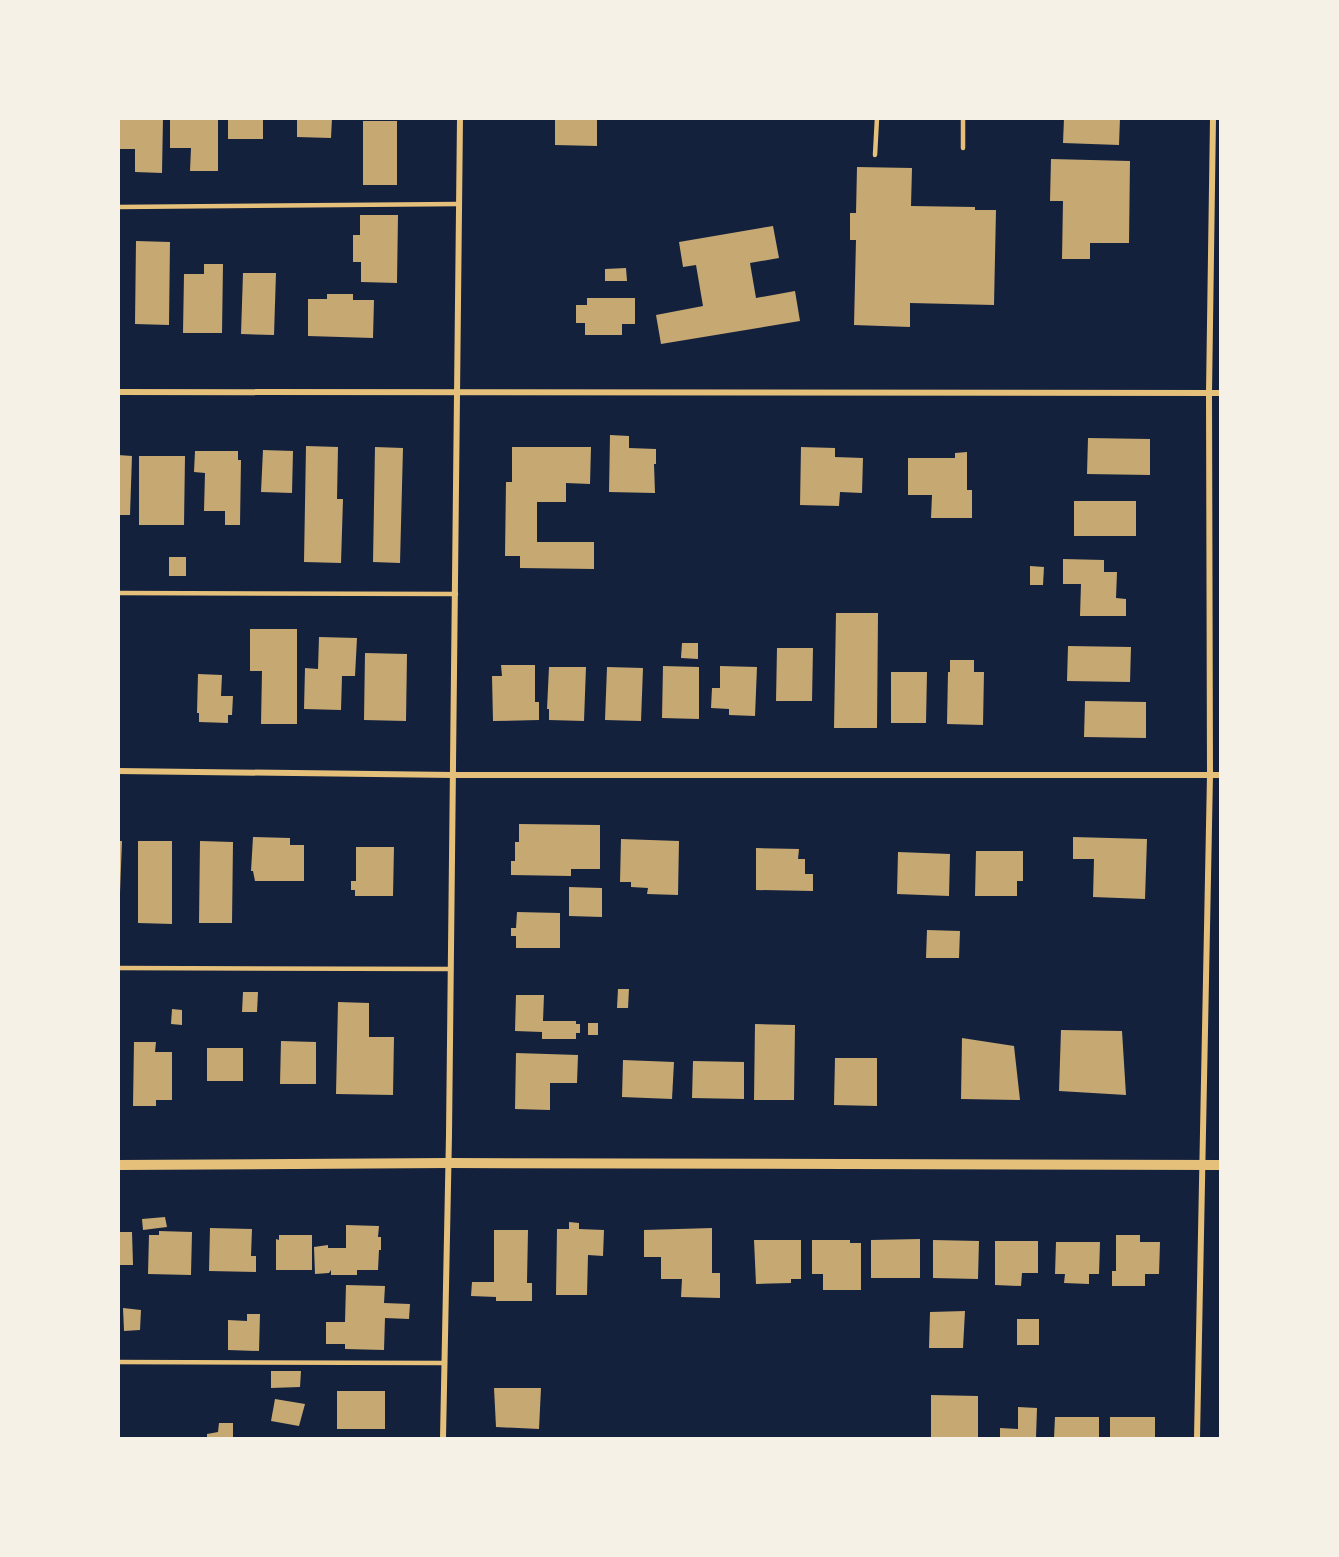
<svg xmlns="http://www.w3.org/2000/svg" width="1339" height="1557" viewBox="0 0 1339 1557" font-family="Montserrat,sans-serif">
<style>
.building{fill:#c6a872}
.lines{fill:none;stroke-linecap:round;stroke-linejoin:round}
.service{stroke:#e5c07b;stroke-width:4.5}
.minor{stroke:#e5c07b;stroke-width:6}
.tertiary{stroke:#e5c07b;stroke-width:10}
</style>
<rect width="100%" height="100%" fill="#14213d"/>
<!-- building -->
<g class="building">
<polygon points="118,118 163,118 162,173 135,172 135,149 118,149"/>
<polygon points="170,118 218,118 218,171 190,171 191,148 170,148"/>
<rect x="228" y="118" width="35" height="21"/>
<polygon points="297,118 332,118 331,138 297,137"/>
<polygon points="555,118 597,118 597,146 555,145"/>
<polygon points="1064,118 1120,118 1119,145 1063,143"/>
<rect x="363" y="121" width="34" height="64"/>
<polygon points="1051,159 1130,161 1129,243 1090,243 1090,259 1062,259 1063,201 1050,201"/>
<polygon points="857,167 912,168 911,206 975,207 975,210 996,210 994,305 910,303 910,327 854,325 856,240 850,240 850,213 856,213"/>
<polygon points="360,215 398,215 397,283 361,282 361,262 353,262 353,235 360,235"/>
<polygon points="773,226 779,258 750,263 756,298 795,291 800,321 661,344 656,315 703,306 696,265 683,267 679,242"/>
<polygon points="136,241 170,242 169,325 135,324"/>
<polygon points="204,264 223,264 222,333 183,333 184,274 204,274"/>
<polygon points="626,268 627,281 605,281 605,269"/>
<polygon points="243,273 276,273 274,335 241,334"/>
<polygon points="327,294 353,294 353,300 374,300 373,338 308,336 308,299 327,299"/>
<polygon points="587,298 635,298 635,324 622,324 622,335 585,335 585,323 576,323 576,305 587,305"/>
<polygon points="610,435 629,436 629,448 656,449 656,464 654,464 655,493 609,492"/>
<polygon points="1088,438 1150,439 1150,475 1087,474"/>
<polygon points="306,446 338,447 337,499 343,499 341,563 304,562"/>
<polygon points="375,447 403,448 400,563 373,562"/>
<polygon points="512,447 591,447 590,484 566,483 566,502 537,502 537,542 594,542 594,569 520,568 520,556 505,556 506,482 512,482"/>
<polygon points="801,447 835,448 835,457 863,458 862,493 840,492 839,506 800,505"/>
<polygon points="263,450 293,451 292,493 261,492"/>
<polygon points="195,451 238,451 238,460 241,460 240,525 225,525 225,511 204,511 205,473 194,472"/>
<polygon points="967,452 967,490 972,490 972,518 931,518 932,495 908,495 908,458 955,458 955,453"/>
<polygon points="118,455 132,456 130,515 118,515"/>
<polygon points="139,456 185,456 184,525 139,525"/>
<rect x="1074" y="501" width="62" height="35"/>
<rect x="169" y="557" width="17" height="19"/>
<polygon points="1063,559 1104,560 1104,572 1117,572 1116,598 1126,599 1126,616 1080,616 1081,584 1063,584"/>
<polygon points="1030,566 1044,567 1043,585 1030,585"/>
<polygon points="836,613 878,613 877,728 834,728"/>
<polygon points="250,629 297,629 297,724 261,724 262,671 250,671"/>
<polygon points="319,637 357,638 355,676 342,676 341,710 304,709 305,668 318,669"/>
<polygon points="682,643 698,643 698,659 681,658"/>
<polygon points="1068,646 1131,647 1130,682 1067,681"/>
<polygon points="777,648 813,648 812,701 776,701"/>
<polygon points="365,653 407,654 406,721 364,720"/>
<polygon points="950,660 974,660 974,672 984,672 983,725 947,724 948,672 950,672"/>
<polygon points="501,665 535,665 535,702 539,702 539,720 493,721 492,676 502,676"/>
<polygon points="663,666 699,667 699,719 662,718"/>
<polygon points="720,666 757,667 755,716 729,715 729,709 711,708 712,688 720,688"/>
<polygon points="549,667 586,667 584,721 549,720 549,709 547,709"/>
<polygon points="607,667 643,668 641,721 605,720"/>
<polygon points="891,672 927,672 926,723 891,723"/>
<polygon points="198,674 222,675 221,696 233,696 232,715 228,715 228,723 199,722 199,713 197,713"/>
<polygon points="1085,701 1146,702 1146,738 1084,737"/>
<polygon points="519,824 600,825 600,869 571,869 571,876 511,875 511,861 515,861 515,842 519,842"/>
<polygon points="253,837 290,838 290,845 304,845 304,881 255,881 253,871 251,871"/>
<polygon points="1073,837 1147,839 1145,899 1093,897 1094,859 1073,859"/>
<polygon points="621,839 679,841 678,895 647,894 648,888 631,887 631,882 620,882"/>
<polygon points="118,841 122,841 120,893 118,893"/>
<polygon points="138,841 172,841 172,924 138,923"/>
<polygon points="200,841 233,842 232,923 199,923"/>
<polygon points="356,847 394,847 393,896 355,896 355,890 351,890 351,881 356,881"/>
<polygon points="756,848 799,849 798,859 805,859 805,874 813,874 813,891 756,890"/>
<polygon points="976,851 1023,851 1023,881 1017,881 1017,896 975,896"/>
<polygon points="898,852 950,854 949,896 897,894"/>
<polygon points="569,887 602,888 602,917 569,916"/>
<polygon points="517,912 560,913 560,948 516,948 516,936 511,936 511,928 516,928"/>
<polygon points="927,930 960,931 959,958 926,958"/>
<polygon points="618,989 629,989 628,1008 617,1008"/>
<polygon points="243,992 258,992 257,1012 242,1012"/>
<polygon points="516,995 544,995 543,1021 576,1021 576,1024 580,1024 580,1033 576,1033 576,1039 542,1039 542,1032 515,1031"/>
<polygon points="338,1002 369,1003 369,1037 394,1037 393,1095 336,1094"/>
<polygon points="172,1009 182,1010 182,1025 171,1024"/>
<rect x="588" y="1023" width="10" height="12"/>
<polygon points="755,1024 795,1025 794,1100 754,1100"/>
<polygon points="1061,1030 1122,1031 1126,1095 1059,1091"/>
<polygon points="962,1038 1014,1046 1020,1100 961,1099"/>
<polygon points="281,1041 316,1042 316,1084 280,1084"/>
<polygon points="134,1042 156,1042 155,1052 172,1052 172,1100 156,1100 156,1106 133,1106"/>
<rect x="207" y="1048" width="36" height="33"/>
<polygon points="516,1053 578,1055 577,1083 550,1083 550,1110 515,1109"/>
<polygon points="835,1058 877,1058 877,1106 834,1105"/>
<polygon points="623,1060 674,1062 672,1099 622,1097"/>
<polygon points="693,1061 744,1062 744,1099 692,1098"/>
<polygon points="165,1217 167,1227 143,1230 142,1219"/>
<polygon points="569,1222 579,1223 579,1229 604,1230 603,1256 588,1255 587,1295 556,1295 557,1229 569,1229"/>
<polygon points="346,1225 379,1226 378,1237 381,1237 381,1250 379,1250 378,1270 357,1270 357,1275 331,1275 331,1270 329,1273 315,1274 314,1247 328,1245 328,1248 346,1248"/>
<polygon points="210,1228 252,1229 251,1256 256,1256 256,1272 209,1271"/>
<polygon points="712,1228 712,1273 720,1273 720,1298 681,1297 682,1279 661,1279 661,1257 644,1257 644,1230"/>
<polygon points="494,1230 528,1230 527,1283 532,1283 532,1301 496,1301 496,1297 471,1296 472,1282 494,1282"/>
<polygon points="159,1231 192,1232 191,1275 148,1274 149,1235 159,1235"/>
<polygon points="118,1232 132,1232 133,1265 118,1265"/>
<polygon points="279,1235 312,1235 312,1270 276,1270 276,1239 279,1240"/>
<polygon points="1116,1235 1140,1235 1140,1242 1160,1242 1159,1274 1145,1274 1145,1286 1112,1286 1112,1271 1116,1271"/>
<polygon points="920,1239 920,1278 871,1278 871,1240"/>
<polygon points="754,1240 801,1240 801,1279 791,1279 791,1283 756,1284"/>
<polygon points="812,1240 850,1240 850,1243 861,1243 861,1290 823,1290 823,1274 812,1274"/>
<polygon points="933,1240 979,1241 978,1279 933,1278"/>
<polygon points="995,1241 1038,1241 1038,1273 1022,1273 1021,1286 995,1285"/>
<polygon points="1056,1242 1100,1242 1099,1274 1089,1274 1089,1284 1064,1283 1065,1274 1055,1274"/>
<polygon points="346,1285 385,1286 384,1303 410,1304 409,1319 385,1318 384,1350 345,1349 345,1344 326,1344 326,1322 345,1322"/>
<polygon points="123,1308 141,1310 140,1330 124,1331"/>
<polygon points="965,1311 963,1348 929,1348 930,1312"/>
<polygon points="247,1314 260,1314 259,1351 228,1350 228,1320 247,1321"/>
<rect x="1017" y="1319" width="22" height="26"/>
<polygon points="271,1371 301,1371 300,1387 271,1388"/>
<polygon points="494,1388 541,1388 539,1429 496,1427"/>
<rect x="337" y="1391" width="48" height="38"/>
<polygon points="931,1395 978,1396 978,1438 931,1438"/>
<polygon points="275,1399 305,1404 299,1426 271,1421"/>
<polygon points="1018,1407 1037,1408 1036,1438 1000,1438 1000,1428 1018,1429"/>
<polygon points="1055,1417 1099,1417 1099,1438 1054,1438"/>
<rect x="1110" y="1417" width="45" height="21"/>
<polygon points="219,1423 233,1423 233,1438 207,1438 207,1434 218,1432"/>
</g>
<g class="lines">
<!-- service -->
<g class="service">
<polyline points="963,148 963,118"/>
<polyline points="875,155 877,118"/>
<polyline points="118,207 459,204"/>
<polyline points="118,593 456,594"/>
<polyline points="118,968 451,969"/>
<polyline points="118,1362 445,1363"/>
</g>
<!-- minor -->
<g class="minor">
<polyline points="118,392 1220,393"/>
<polyline points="118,771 454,775 1220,775"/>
<polyline points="443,1438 449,1135 460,118"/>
<polyline points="1197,1438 1210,775 1209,393 1213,118"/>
</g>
<!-- tertiary -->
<polyline class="tertiary" points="118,1165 449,1163 1220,1165"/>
</g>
<!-- border -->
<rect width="1339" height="1557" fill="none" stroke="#f6f1e7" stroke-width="240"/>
</svg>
